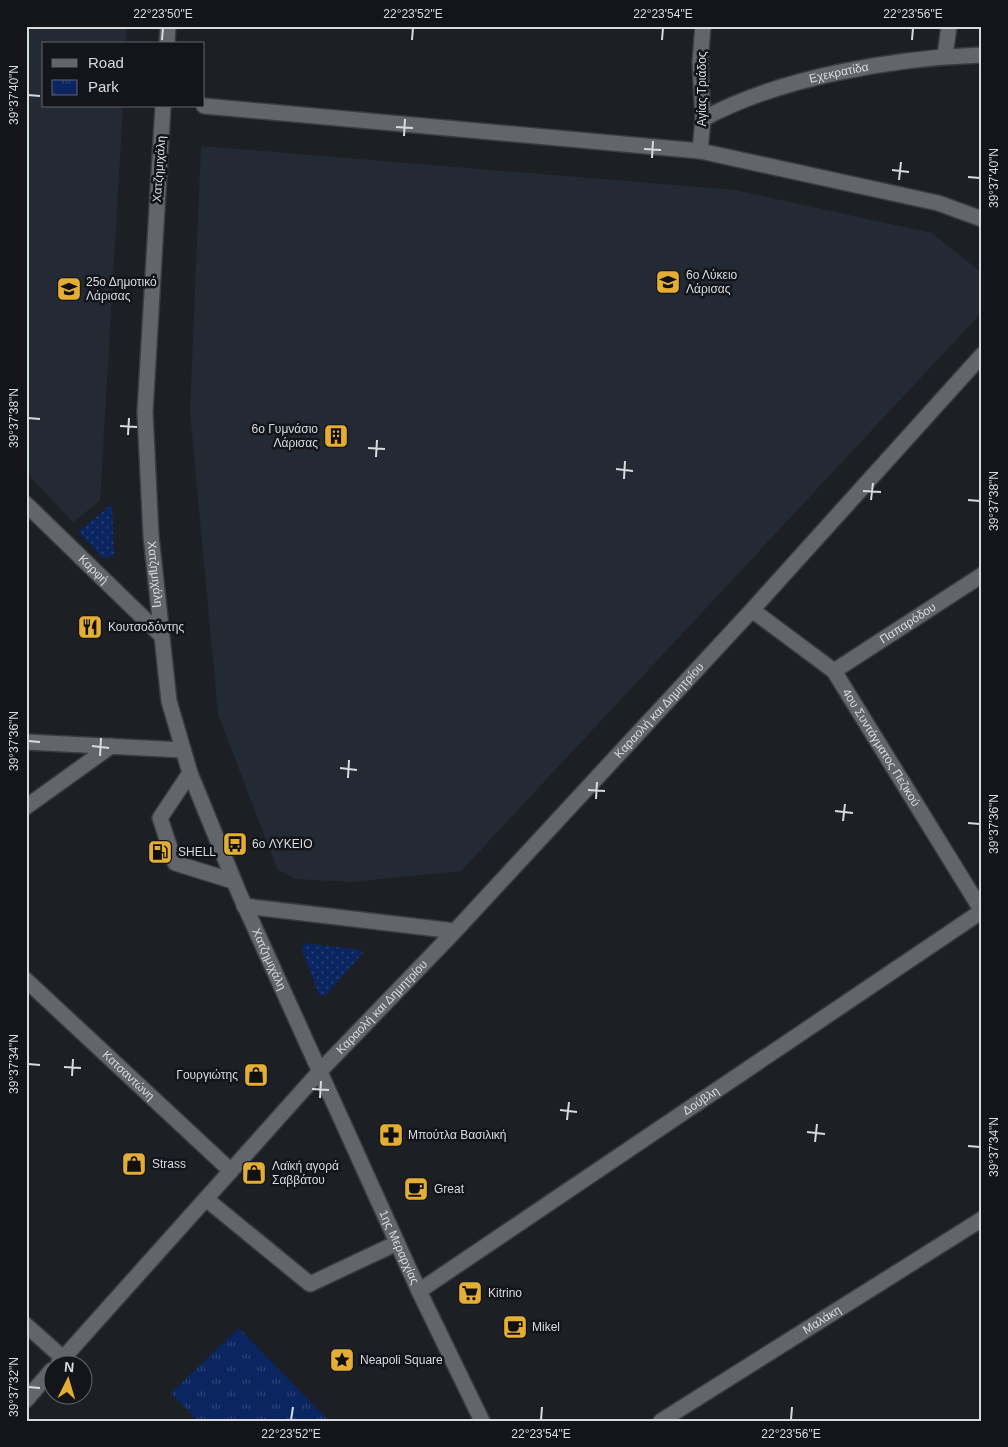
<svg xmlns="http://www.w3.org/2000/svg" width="1008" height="1447" viewBox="0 0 1008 1447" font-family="Arial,sans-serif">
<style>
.built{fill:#242a33}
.grass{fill:url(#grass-dots)}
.park{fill:url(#park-tufts)}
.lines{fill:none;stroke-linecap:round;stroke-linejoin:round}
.minor-casing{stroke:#393b3f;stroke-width:18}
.minor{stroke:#62656c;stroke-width:15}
.ticks{fill:none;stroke:#d8dade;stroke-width:2}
.labels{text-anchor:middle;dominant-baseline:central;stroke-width:5;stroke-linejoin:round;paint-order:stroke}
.street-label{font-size:12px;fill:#d8dade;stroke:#13151b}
.poi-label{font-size:12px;fill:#d8dade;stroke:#13151b;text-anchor:start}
.neatline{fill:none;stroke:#d8dade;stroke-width:2}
.ticks-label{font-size:12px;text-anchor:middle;fill:#d8dade}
</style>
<defs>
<pattern id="grass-dots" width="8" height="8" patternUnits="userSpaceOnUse" patternTransform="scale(1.25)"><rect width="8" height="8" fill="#0a255f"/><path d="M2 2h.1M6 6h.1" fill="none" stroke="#2d4476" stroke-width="1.8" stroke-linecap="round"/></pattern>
<pattern id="park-tufts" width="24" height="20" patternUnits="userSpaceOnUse" patternTransform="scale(1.25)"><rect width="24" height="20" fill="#0a255f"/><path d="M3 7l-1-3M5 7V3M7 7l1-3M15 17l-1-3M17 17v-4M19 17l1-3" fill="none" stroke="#2d4476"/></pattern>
</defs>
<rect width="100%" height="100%" fill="#1c1f24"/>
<!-- built -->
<g class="built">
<polygon points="26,26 127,26 126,44 44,44 44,106 123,106 100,501 73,522 26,472"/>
<polygon points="201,146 735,190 932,233 982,273 982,312 461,871 351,882 295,879 277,869 218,714 190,412"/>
</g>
<!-- grass -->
<g class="grass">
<polygon points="112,504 114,556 103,558 78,532"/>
<polygon points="305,943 361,950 363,953 325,996 319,995 302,949"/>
</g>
<!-- park -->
<polygon class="park" points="239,1328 329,1421 198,1421 171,1393"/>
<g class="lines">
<defs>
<g id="minor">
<polyline points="167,44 168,26"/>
<polyline points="945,56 949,26"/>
<path id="s1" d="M163 106 145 412 151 536 169 701 190 773 239 893 419 1291 482 1421"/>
<polyline points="204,106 700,151 938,203 982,219"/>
<path id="s2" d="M703 119C780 77 894 58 982 55"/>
<polyline points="700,151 703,119 700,62 703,26"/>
<path id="s3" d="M26 504 161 635"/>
<path id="s4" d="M752 610 834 671 982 911"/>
<path id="s5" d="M834 671 982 575"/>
<polyline points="26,742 183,750"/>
<polyline points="190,773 160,818 175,863 233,881"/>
<polyline points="26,807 111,746"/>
<polyline points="244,906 455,931"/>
<path id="s6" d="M26 980 231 1171"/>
<polyline points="206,1199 310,1284 397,1243"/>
<path id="s7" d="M419 1291 982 911"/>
<polyline points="26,1325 63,1358"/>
<path id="s8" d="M58 1364 321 1070 455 931 752 610 982 355"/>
<polyline points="26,1400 52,1370"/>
<path id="s9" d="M661 1421 982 1219"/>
</g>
</defs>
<!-- minor casing -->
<use href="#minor" class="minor-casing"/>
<!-- minor -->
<use href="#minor" class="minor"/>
</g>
<!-- ticks -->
<path class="ticks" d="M162 40 163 28M412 40 413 28M662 40 663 28M912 40 913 28M28 95 40 96M396 127 413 128M404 136 405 119M644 149 661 150M652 158 653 141M892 170 909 172M968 177 980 178M899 180 901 162M28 418 40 419M120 426 137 427M128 435 129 418M368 448 385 449M376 457 377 440M616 469 633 471M624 479 625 461M863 491 881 492M871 500 873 483M968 500 980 501M28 741 40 742M92 746 109 748M100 756 101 738M340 768 357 770M348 778 349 760M588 790 605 791M596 799 597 782M835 811 853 813M843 821 845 804M968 823 980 824M28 1064 40 1065M64 1067 81 1068M72 1076 73 1059M312 1089 329 1090M320 1098 321 1081M560 1110 577 1112M567 1120 569 1102M807 1132 825 1134M815 1142 817 1124M968 1146 980 1147M28 1387 40 1388M291 1420 293 1407M541 1420 542 1407M791 1420 792 1407"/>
<!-- icons -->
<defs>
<symbol id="school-square" viewBox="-11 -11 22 22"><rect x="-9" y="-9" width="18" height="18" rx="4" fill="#e4ae35" stroke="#13151b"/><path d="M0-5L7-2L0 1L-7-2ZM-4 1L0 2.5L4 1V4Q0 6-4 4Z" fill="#111"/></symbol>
<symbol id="building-square" viewBox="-11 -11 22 22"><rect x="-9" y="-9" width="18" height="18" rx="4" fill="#e4ae35" stroke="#13151b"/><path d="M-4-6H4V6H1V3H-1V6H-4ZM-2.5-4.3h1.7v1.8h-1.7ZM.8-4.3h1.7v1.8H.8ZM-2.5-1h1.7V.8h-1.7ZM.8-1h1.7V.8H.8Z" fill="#111"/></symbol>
<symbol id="restaurant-square" viewBox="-11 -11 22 22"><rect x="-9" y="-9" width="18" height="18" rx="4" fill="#e4ae35" stroke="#13151b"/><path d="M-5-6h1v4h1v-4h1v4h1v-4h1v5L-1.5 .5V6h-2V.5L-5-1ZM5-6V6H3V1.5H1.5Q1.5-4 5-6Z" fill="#111"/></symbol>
<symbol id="bus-square" viewBox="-11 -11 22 22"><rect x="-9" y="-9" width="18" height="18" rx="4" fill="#e4ae35" stroke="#13151b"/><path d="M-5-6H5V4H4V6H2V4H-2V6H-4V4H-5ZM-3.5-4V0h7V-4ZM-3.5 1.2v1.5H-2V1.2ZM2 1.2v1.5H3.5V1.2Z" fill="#111"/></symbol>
<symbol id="fuel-square" viewBox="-11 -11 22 22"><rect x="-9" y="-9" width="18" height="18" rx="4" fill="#e4ae35" stroke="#13151b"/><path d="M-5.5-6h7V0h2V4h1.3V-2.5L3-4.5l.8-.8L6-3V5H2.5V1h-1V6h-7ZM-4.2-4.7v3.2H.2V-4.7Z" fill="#111"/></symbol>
<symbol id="shop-square" viewBox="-11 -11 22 22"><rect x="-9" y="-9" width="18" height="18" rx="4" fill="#e4ae35" stroke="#13151b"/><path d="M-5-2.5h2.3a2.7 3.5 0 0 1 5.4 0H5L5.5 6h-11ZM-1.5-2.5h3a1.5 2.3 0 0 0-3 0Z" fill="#111"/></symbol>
<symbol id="pharmacy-square" viewBox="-11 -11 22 22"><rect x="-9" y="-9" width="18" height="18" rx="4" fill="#e4ae35" stroke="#13151b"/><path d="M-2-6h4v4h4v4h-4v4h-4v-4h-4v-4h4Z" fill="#111"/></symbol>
<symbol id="cafe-square" viewBox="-11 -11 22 22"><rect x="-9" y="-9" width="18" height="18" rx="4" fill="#e4ae35" stroke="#13151b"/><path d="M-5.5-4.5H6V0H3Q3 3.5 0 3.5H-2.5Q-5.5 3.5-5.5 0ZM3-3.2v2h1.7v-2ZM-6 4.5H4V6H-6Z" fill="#111"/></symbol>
<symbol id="supermarket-square" viewBox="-11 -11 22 22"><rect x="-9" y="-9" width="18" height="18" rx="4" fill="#e4ae35" stroke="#13151b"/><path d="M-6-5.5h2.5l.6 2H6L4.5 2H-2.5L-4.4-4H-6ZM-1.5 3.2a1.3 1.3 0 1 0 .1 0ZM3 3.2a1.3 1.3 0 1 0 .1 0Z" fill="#111"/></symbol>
<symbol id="sight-square" viewBox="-11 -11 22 22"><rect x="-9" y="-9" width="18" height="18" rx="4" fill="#e4ae35" stroke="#13151b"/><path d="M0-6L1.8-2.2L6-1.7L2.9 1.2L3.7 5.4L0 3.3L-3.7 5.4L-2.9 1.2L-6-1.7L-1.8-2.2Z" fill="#111"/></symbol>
</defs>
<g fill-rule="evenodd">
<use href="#school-square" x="654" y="268" width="28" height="28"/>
<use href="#school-square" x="55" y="275" width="28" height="28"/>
<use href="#building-square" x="322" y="422" width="28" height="28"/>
<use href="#restaurant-square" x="76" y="613" width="28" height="28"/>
<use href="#bus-square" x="221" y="830" width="28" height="28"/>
<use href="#fuel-square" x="146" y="838" width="28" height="28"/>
<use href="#shop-square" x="242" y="1061" width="28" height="28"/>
<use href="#pharmacy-square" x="377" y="1121" width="28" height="28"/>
<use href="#shop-square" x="120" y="1150" width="28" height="28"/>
<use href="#shop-square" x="240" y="1159" width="28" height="28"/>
<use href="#cafe-square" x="402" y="1175" width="28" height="28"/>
<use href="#supermarket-square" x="456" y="1279" width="28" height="28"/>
<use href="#cafe-square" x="501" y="1313" width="28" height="28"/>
<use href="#sight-square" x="328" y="1346" width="28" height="28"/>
</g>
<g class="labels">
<!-- street labels -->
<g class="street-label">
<text stroke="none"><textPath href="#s2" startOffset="144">Εχεκρατίδα</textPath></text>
<text transform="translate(702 89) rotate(-90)">Αγίας Τριάδος</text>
<text transform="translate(159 169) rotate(-86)">Χατζημιχάλη</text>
<text stroke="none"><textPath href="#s3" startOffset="94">Καρφή</textPath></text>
<text stroke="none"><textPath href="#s1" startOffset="469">Χατζημιχάλη</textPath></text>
<text stroke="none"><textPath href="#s5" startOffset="88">Παπαρόδου</textPath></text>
<text stroke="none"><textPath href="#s8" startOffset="888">Καραολή και Δημητρίου</textPath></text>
<text stroke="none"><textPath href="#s4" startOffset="192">4ου Συντάγματος Πεζικού</textPath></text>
<text stroke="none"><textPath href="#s1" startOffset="874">Χατζημιχάλη</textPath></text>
<text stroke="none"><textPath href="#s8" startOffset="482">Καραολή και Δημητρίου</textPath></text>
<text stroke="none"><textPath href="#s6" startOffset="140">Κατσαντώνη</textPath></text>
<text stroke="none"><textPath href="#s7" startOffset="340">Δούβλη</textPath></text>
<text stroke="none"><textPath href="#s1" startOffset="1190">1ης Μεραρχίας</textPath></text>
<text stroke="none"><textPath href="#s9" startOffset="190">Μαλάκη</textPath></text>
</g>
<!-- poi labels -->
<g class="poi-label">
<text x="686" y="275">6ο Λύκειο<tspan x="686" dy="14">Λάρισας</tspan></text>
<text x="86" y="282">25ο Δημοτικό<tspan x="86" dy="14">Λάρισας</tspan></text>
<text x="318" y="429" text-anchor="end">6ο Γυμνάσιο<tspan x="318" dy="14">Λάρισας</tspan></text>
<text x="108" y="627">Κουτσοδόντης</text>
<text x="252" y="844">6o ΛΥΚΕΙΟ</text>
<text x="178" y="852">SHELL</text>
<text x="238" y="1075" text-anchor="end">Γουργιώτης</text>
<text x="408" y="1135">Μπούτλα Βασιλική</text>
<text x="152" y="1164">Strass</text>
<text x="272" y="1166">Λαϊκή αγορά<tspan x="272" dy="14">Σαββάτου</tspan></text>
<text x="434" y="1189">Great</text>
<text x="488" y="1293">Kitrino</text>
<text x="532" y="1327">Mikel</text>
<text x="360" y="1360">Neapoli Square</text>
</g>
</g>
<!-- border -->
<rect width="1008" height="1447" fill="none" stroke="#13151b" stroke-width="55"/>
<!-- legend -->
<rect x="42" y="42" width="162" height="65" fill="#13151b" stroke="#626469"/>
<rect x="52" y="59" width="25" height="8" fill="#62656c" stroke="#626469"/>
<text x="88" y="68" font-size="15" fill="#d8dade">Road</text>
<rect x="52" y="80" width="25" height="15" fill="url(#park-tufts)" stroke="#626469"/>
<text x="88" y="92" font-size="15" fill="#d8dade">Park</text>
<!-- north arrow -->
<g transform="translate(68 1380) rotate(5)"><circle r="24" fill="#13151b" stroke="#626469"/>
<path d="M0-4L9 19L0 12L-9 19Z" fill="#e4ae35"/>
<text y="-8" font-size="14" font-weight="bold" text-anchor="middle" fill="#d8dade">N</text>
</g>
<rect x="28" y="28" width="952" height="1392" class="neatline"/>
<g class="ticks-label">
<text x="163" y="18">22°23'50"E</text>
<text x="413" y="18">22°23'52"E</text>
<text x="663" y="18">22°23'54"E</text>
<text x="913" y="18">22°23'56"E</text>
<text transform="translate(14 95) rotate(-90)" y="4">39°37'40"N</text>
<text transform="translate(994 178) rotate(-90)" y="4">39°37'40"N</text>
<text transform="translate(14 418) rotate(-90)" y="4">39°37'38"N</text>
<text transform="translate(994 501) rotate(-90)" y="4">39°37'38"N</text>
<text transform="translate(14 741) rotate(-90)" y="4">39°37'36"N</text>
<text transform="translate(994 824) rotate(-90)" y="4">39°37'36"N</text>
<text transform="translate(14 1064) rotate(-90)" y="4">39°37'34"N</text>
<text transform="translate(994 1147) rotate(-90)" y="4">39°37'34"N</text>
<text transform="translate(14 1387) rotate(-90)" y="4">39°37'32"N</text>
<text x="291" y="1438">22°23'52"E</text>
<text x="541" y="1438">22°23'54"E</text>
<text x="791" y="1438">22°23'56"E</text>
</g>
</svg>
